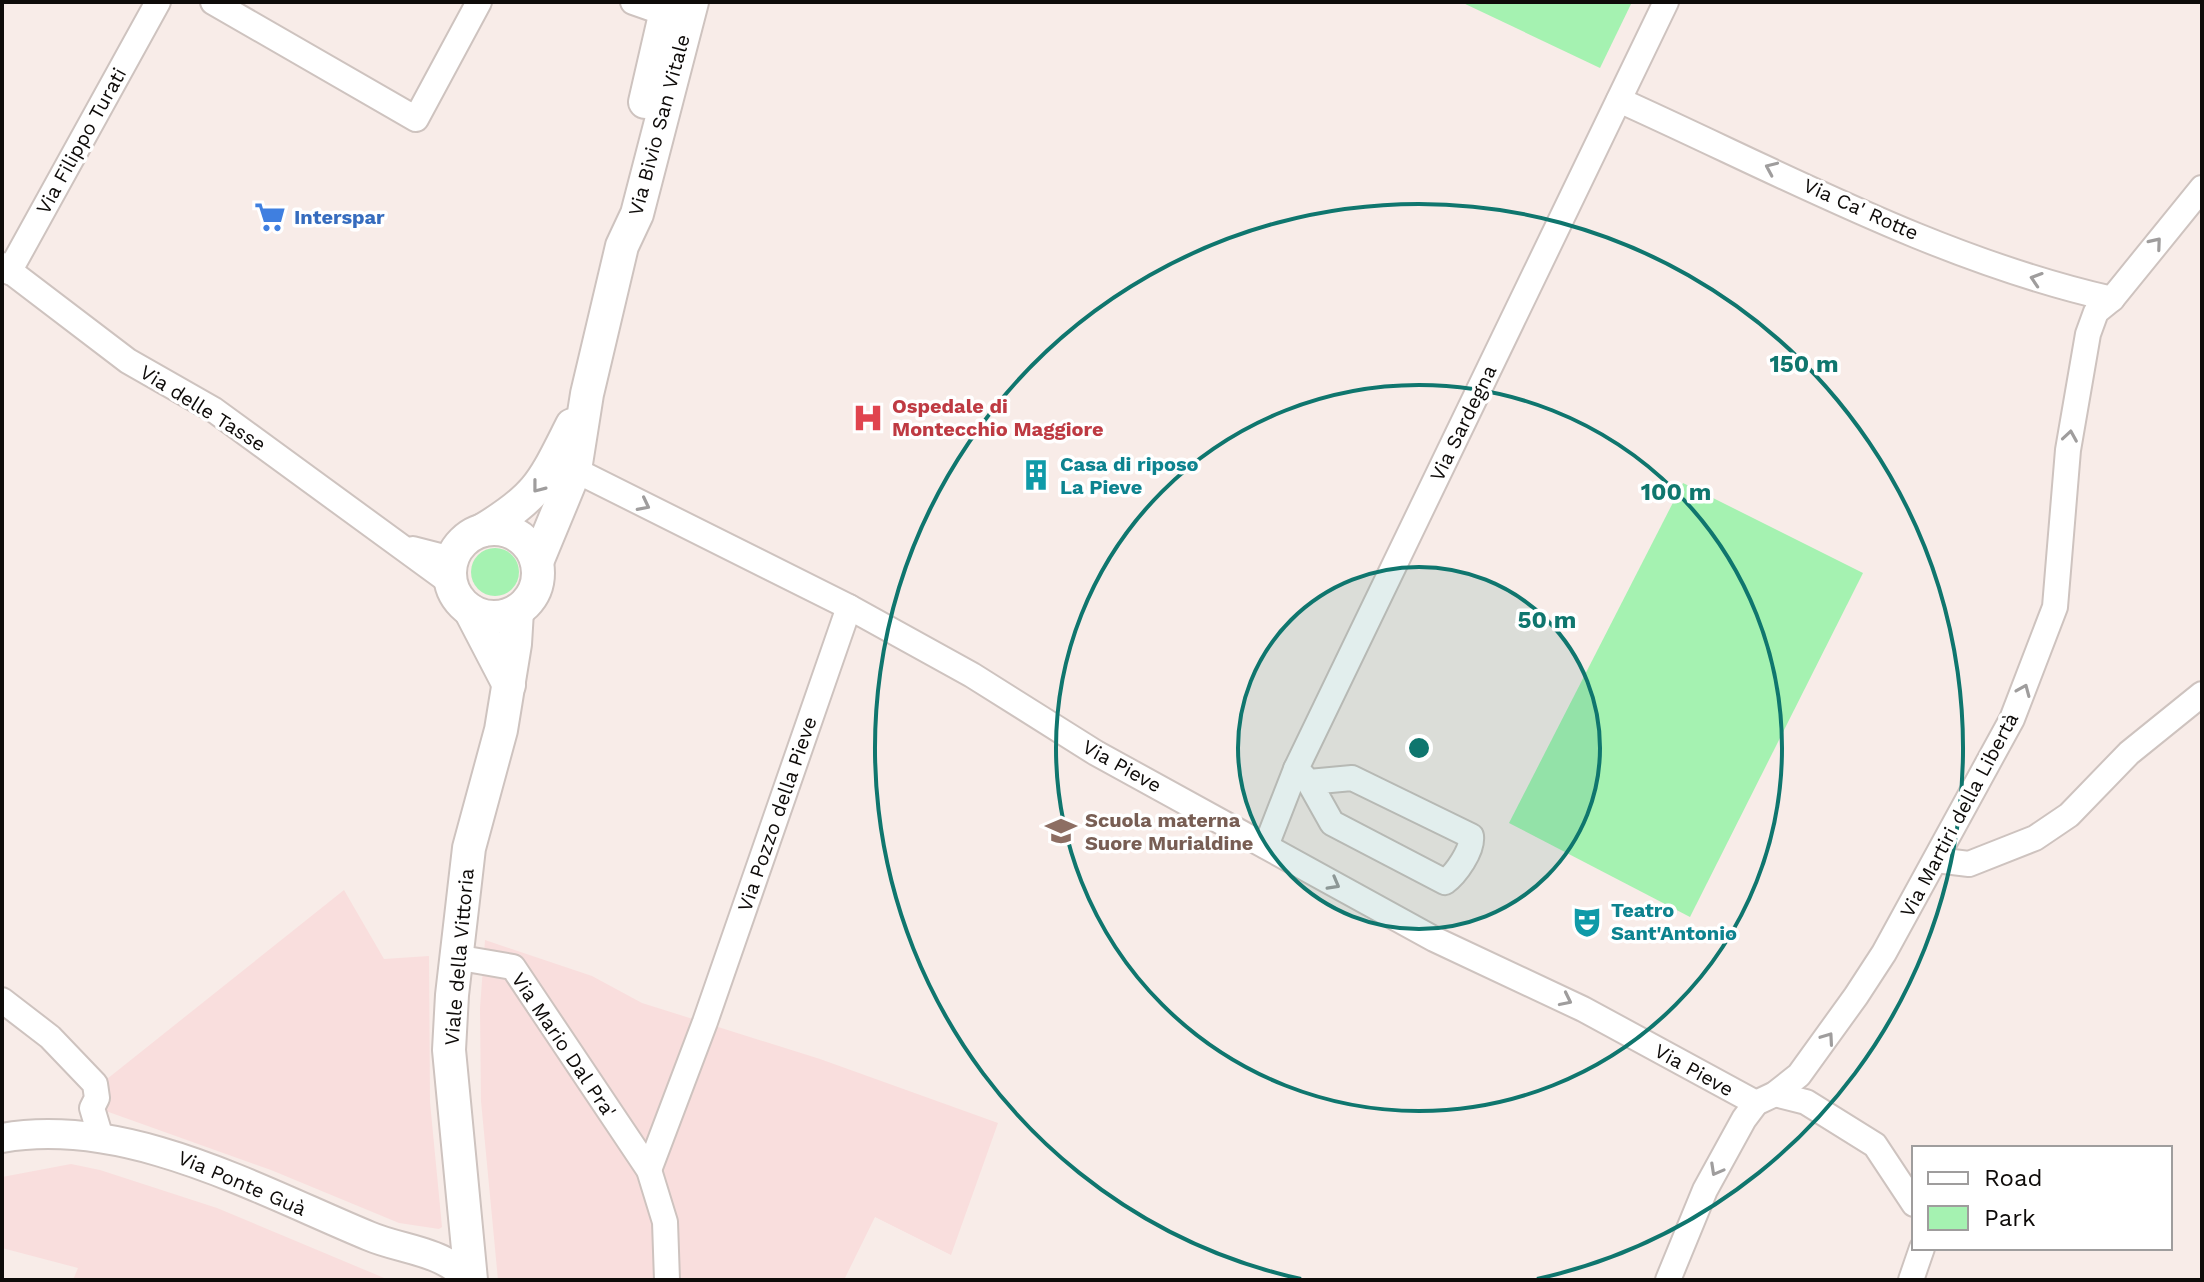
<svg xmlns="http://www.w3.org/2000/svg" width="2204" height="1282" viewBox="0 0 2204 1282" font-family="'Work Sans',sans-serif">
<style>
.industrial{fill:#f9dedd}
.green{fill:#a5f2b1}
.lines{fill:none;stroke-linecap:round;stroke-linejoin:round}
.minor-casing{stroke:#cec3bf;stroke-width:28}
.tertiary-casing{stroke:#cec3bf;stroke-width:32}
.secondary-casing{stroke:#cec3bf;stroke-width:36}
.minor{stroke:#fff;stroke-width:24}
.tertiary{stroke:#fff;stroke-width:28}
.secondary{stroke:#fff;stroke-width:32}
.oneway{stroke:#9f9d9d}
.ring{fill:none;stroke:#0f766e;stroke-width:4}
.labels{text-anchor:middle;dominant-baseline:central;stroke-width:7;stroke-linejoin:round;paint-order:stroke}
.street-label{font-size:20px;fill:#0e0b09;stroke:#fff}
.shop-label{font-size:20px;font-weight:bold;fill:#366cbe;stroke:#fff;text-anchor:start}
.health-label{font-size:20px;font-weight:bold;fill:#be3a42;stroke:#fff;text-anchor:start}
.culture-label{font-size:20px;font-weight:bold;fill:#0d838f;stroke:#fff;text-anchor:start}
.education-label{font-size:20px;font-weight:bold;fill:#785e54;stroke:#fff;text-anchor:start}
.centre{fill:#0f766e;stroke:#fff;stroke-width:4}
.ring-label{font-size:24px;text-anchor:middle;font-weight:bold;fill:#0f766e;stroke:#fff;stroke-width:7;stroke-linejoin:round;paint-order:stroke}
</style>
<rect width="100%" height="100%" fill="#f8ece8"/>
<!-- industrial -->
<g class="industrial">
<polygon points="344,890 384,959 429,956 430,1102 442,1227 439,1229 399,1223 271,1170 103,1110 101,1089 107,1079"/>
<polygon points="485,940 592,976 642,1003 820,1059 998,1123 951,1255 875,1217 844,1280 498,1280 481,1101 480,1008"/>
<polygon points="71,1164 100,1170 217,1208 389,1280 73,1280 78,1268 2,1248 2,1177"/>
</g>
<!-- green -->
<g class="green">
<polygon points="1461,2 1632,2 1600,68"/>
<polygon points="1683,483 1863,573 1690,917 1509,823"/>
<circle cx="495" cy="572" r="24"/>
</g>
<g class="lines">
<defs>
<g id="minor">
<polyline points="213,2 416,119 479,2"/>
<polyline points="633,2 653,9 667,8"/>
<path d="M1619 100C1779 172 1939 260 2112 299"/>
<polyline points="2,265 128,361 214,410 451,583"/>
<polyline points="9,272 158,2"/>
<polyline points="575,470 849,607 972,675 1096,753 1434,939 1583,1009 1756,1103"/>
<polyline points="413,549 452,559"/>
<path d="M1296 769 1309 782 1352 778 1471 836C1473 850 1456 874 1445 882L1332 823 1309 782"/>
<polyline points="1266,846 1296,769 1666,2"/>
<polyline points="1936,860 1969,864 2035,838 2069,815 2129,753 2202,694"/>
<polyline points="455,957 513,967 649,1170 665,1222 667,1280"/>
<polyline points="2,1000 50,1037 95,1084 97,1098 92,1108 101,1138"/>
<polyline points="1775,1094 1806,1102 1875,1145 1914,1204"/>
<polyline points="649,1170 705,1022 849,607"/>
<polyline points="1668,1280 1705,1190 1744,1119 1756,1103 1775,1094 1799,1075 1856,996 1884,953 2012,719 2055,607 2068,450 2088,334 2096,312 2112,299 2202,188"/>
<polyline points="1911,1280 1922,1248"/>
</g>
<path id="tertiary" d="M2 1138C126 1116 258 1190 369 1236 392 1246 424 1250 444 1261 454 1266 458 1271 470 1275"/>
<g id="secondary">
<polyline points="645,102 668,2"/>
<circle cx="494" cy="573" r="44"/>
<path d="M483 530C539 496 543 482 572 425"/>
<polyline points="537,562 575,470 587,394 622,246 637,214 692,2"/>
<polyline points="470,610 509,685"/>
<polyline points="471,1280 449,1050 452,995 469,848 501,730 515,644 517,611"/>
</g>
</defs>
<!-- minor casing -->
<use href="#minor" class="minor-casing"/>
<!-- tertiary casing -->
<use href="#tertiary" class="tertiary-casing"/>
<!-- secondary casing -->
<use href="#secondary" class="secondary-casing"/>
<!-- minor -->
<use href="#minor" class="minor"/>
<!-- tertiary -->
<use href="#tertiary" class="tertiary"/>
<!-- secondary -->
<use href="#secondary" class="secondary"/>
</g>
<!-- one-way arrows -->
<defs><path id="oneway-chevron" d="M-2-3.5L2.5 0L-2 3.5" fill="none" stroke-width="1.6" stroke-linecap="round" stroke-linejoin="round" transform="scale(2)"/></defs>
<g class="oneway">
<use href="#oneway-chevron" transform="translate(1771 168) rotate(-156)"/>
<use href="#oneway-chevron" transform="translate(2156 243) rotate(-50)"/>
<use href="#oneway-chevron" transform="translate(2036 279) rotate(-162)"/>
<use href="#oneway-chevron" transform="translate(2070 436) rotate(-81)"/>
<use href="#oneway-chevron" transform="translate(538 487) rotate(128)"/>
<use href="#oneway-chevron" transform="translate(644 505) rotate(27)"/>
<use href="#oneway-chevron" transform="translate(2024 690) rotate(-67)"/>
<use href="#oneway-chevron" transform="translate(1334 884) rotate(29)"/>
<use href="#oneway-chevron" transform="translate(1566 1000) rotate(26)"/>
<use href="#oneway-chevron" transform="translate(1828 1038) rotate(-55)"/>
<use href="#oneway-chevron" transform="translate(1716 1170) rotate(119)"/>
</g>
<!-- distance rings -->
<circle cx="1419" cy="748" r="181" fill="#0f766e" fill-opacity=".12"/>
<g class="ring">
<circle cx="1419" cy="748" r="181"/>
<circle cx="1419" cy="748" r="363"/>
<path d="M1301 1279A544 544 0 1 1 1537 1279"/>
</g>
<!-- icons -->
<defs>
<symbol id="supermarket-bare" viewBox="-9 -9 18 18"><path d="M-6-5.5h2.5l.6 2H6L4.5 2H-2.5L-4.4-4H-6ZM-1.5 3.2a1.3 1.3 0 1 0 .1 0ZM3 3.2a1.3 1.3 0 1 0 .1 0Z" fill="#3f7fe0" stroke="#fff" stroke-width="2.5" paint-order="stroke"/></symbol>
<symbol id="hospital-bare" viewBox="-9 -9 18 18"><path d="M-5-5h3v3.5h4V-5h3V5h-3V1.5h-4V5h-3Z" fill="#e0444e" stroke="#fff" stroke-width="2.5" paint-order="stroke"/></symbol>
<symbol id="building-bare" viewBox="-9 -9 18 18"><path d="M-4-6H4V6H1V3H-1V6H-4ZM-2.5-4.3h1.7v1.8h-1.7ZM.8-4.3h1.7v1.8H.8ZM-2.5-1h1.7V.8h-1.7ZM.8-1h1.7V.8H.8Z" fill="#0f9aa8" stroke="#fff" stroke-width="2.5" paint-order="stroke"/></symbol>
<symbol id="school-bare" viewBox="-9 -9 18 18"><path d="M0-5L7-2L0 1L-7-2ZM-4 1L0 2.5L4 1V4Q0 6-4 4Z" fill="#8d6e63" stroke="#fff" stroke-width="2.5" paint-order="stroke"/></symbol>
<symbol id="theatre-bare" viewBox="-9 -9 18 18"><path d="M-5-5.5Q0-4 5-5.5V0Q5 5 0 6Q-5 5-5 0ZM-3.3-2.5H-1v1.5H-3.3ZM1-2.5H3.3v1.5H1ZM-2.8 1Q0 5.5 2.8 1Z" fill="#0f9aa8" stroke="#fff" stroke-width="2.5" paint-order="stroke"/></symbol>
</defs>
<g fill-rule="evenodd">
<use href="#supermarket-bare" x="248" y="195" width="44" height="44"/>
<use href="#hospital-bare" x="846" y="396" width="44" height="44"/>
<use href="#building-bare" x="1014" y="453" width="44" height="44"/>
<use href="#school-bare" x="1039" y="809" width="44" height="44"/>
<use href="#theatre-bare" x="1565" y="900" width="44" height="44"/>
</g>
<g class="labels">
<!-- street labels -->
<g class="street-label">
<text transform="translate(659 125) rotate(-75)">Via Bivio San Vitale</text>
<text transform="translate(81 141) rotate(-61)">Via Filippo Turati</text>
<text transform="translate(1861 209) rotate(24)">Via Ca' Rotte</text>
<text transform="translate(203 408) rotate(32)">Via delle Tasse</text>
<text transform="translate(1463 423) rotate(-64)">Via Sardegna</text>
<text transform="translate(1122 766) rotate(29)">Via Pieve</text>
<text transform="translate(777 814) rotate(-71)">Via Pozzo della Pieve</text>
<text transform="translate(1959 815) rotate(-62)">Via Martiri della Libertà</text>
<text transform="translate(459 957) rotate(-85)">Viale della Vittoria</text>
<text transform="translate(564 1045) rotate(56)">Via Mario Dal Pra'</text>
<text transform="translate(1694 1070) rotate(29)">Via Pieve</text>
<text transform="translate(242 1183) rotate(23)">Via Ponte Guà</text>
</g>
<!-- shop labels -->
<g class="shop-label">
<text x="294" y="217">Interspar</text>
</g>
<!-- health labels -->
<g class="health-label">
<text x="892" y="406">Ospedale di<tspan x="892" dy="23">Montecchio Maggiore</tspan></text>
</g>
<!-- culture labels -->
<g class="culture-label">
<text x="1060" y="464">Casa di riposo<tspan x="1060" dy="23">La Pieve</tspan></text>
<text x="1611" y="910">Teatro<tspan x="1611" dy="23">Sant'Antonio</tspan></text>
</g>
<!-- education labels -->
<g class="education-label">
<text x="1085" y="820">Scuola materna<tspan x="1085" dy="23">Suore Murialdine</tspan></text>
</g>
</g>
<circle cx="1419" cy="748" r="12" class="centre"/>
<g class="ring-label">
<text x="1804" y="372">150 m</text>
<text x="1676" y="500">100 m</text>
<text x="1547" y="628">50 m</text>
</g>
<!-- border -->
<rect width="2204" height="1282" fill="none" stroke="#0e0b09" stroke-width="8"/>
<!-- legend -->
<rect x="1912" y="1146" width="260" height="104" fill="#ffffff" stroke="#9f9d9d" stroke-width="2"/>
<rect x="1928" y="1172" width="40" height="12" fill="#ffffff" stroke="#9f9d9d" stroke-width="2"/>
<text x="1984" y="1186" font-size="24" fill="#0e0b09">Road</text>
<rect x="1928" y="1206" width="40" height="24" fill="#a5f2b1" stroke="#9f9d9d" stroke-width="2"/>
<text x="1984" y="1226" font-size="24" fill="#0e0b09">Park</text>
</svg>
